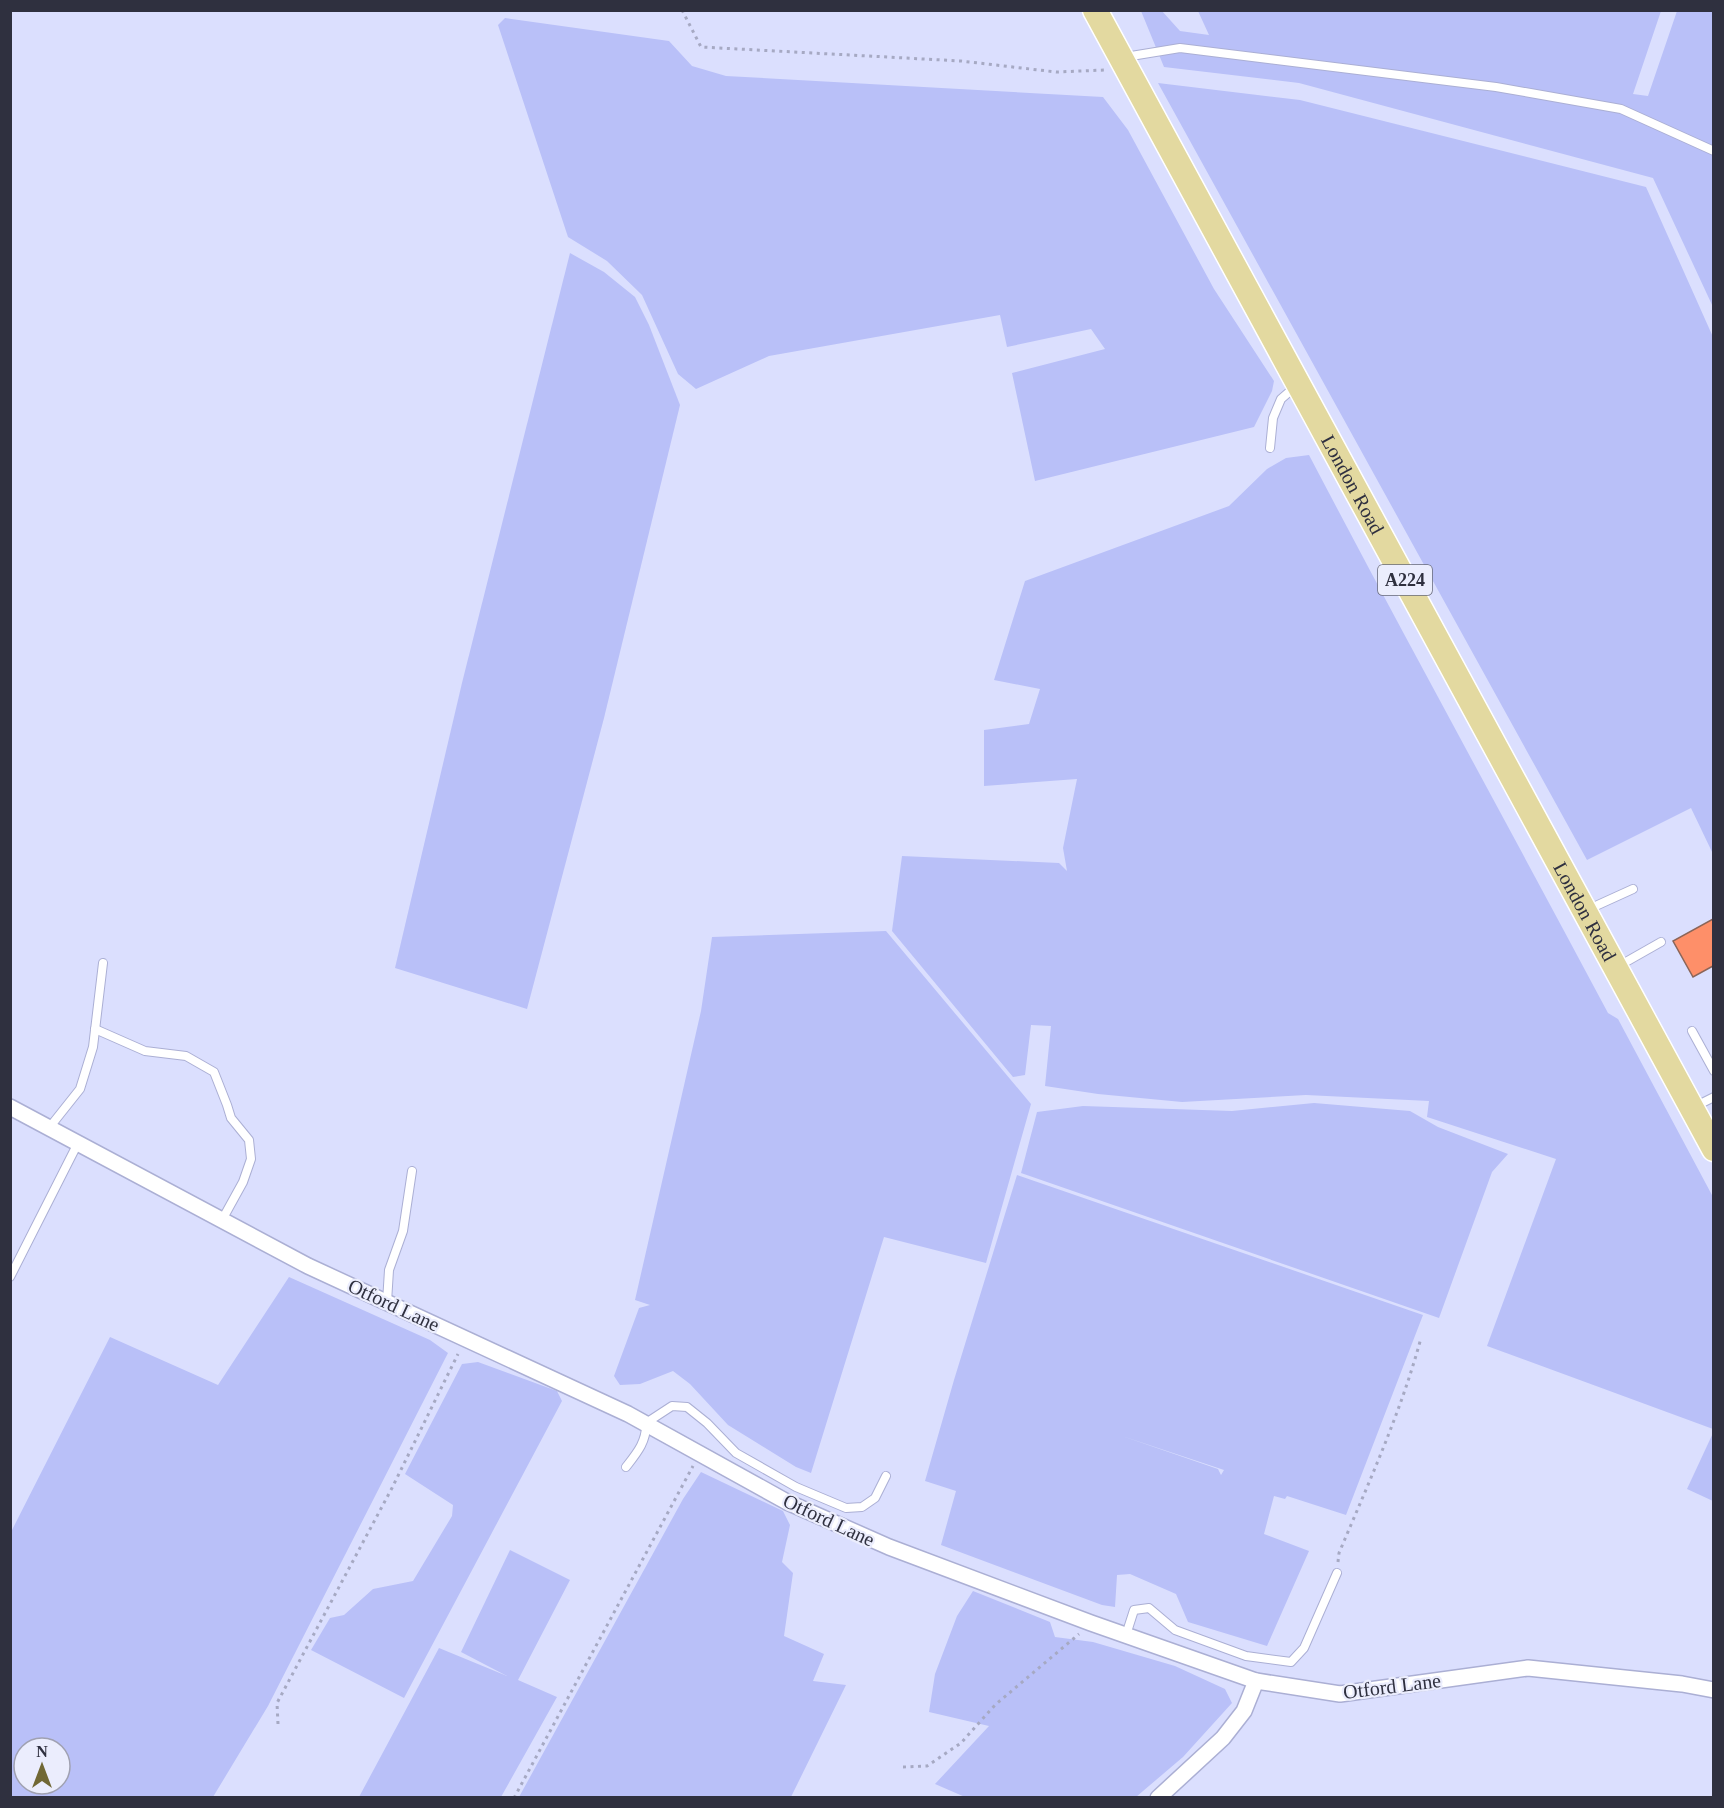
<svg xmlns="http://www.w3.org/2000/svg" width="1724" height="1808" viewBox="0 0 1724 1808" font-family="'Times New Roman',serif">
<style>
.green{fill:#b9c0f8;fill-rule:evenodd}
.building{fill:#fe8f69;stroke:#8b6558;stroke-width:1.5}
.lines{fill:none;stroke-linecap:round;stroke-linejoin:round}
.lane-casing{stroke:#abafd4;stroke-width:10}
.street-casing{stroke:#abafd4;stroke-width:18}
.primary-casing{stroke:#fff;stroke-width:27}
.path{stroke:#a6a9c3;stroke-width:3;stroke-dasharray:3 4.5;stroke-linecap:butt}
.lane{stroke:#fff;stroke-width:8}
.street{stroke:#fff;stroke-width:15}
.primary{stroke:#e3d9a0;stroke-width:24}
.labels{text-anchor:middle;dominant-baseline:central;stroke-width:4.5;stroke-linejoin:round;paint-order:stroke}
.shield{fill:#ebedfd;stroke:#676978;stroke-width:1.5}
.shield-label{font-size:18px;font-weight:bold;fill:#2f303f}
.street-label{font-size:20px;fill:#2f303f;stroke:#ebedfd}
</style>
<rect width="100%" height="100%" fill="#dbdffe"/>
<!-- green -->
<g class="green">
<polygon points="1141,11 1162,11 1180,31 1209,35 1198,11 1661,11 1633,94 1648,96 1677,11 1713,11 1713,307 1653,178 1299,83 1164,67"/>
<polygon points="505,18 669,41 692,66 726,76 1103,97 1128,130 1214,289 1274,381 1272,391 1254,427 1035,481 1012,373 1105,349 1091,329 1007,347 1000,315 769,356 696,389 678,374 642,295 607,261 568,237 498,25"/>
<polygon points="1158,83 1300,100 1646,187 1713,337 1713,854 1691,808 1587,860"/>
<polygon points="570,253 604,272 635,297 649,325 680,405 604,718 527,1009 395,968 462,683"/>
<path d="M1309 455C1407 642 1509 827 1608 1013L1618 1019 1713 1197V1429L1487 1346 1556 1159 1427 1117 1429 1101 1306 1095 1182 1102 1098 1094 1045 1086 1051 1026 1031 1025 1025 1075 1013 1077 892 931 902 856 1059 863 1067 871 1063 848 1077 779 984 786V730L1029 724 1040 689 994 680 1025 581 1229 506 1267 469 1286 458Z"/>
<polygon points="886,931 1031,1104 986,1263 884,1237 811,1473 796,1467 728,1425 690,1384 673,1371 640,1384 620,1385 614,1376 639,1308 650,1305 635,1300 701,1011 712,937"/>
<polygon points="1314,1103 1410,1111 1438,1127 1508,1154 1492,1172 1439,1318 1021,1173 1037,1112 1083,1106 1232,1111"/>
<path d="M1017 1175 1423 1315 1346 1515 1287 1496 1285 1499 1274 1496 1264 1534 1309 1551 1267 1646 1188 1622 1176 1594 1130 1574 1117 1575 1115 1607 1102 1605 941 1545 956 1491 925 1481 954 1380ZM1122 1436 1224 1470 1221 1475 1218 1469Z"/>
<path d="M289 1277 430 1340 448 1353 268 1706 213 1797H11V1532L110 1337 218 1385ZM24 1748H60V1784H24Z"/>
<polygon points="478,1362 557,1391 562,1401 404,1698 311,1650 330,1618 344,1615 373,1589 413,1581 452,1516 453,1505 405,1474 462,1364"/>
<polygon points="1713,1433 1713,1501 1687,1489"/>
<polygon points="701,1472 783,1511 790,1525 782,1562 793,1573 784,1636 824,1654 813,1681 846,1685 791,1797 519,1797 683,1499"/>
<polygon points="510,1550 570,1580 518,1680 557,1697 501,1797 359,1797 439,1648 507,1676 461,1652"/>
<polygon points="973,1591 1050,1622 1055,1637 1093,1642 1175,1666 1225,1689 1232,1703 1183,1757 1136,1797 965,1797 935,1784 989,1726 929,1712 935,1674 957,1616"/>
</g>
<!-- building -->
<polygon class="building" points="1713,919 1713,966 1693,977 1673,941"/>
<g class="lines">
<defs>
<g id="lane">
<polyline points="1125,57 1180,48 1496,87 1621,109 1714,151"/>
<polyline points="1270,448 1273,418 1281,399 1296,386"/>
<polyline points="1589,909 1633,889"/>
<polyline points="1617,967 1661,942"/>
<polyline points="95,1029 145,1051 186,1056 214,1072 227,1105 231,1118 249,1140 251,1159 243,1182 222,1220"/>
<polyline points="1692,1031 1714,1071"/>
<polyline points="1696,1106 1714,1097"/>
<polyline points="49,1128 80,1089 93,1047 103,963"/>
<polyline points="10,1277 78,1143"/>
<polyline points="387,1302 389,1270 403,1231 412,1171"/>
<path d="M626 1467C637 1453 647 1441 646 1423L672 1406 687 1407 707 1423 736 1453 796 1487 846 1508 862 1507 875 1498 886 1476"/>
<polyline points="1126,1635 1134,1610 1149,1608 1175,1630 1246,1656 1291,1662 1304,1648 1337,1573"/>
</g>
<g id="street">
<polyline points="10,1107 308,1266 628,1414 787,1502 889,1547 1091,1623 1256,1681 1340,1694 1528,1668 1682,1684 1714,1690"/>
<polyline points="1158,1798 1223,1738 1244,1711 1256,1681"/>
</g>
<g id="primary">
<path id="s1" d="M1095 10 1714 1149"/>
</g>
</defs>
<!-- lane casing -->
<use href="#lane" class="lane-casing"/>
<!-- street casing -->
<use href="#street" class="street-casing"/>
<!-- primary casing -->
<use href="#primary" class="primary-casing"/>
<!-- path -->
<g class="path">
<polyline points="682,10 701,47 961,61 1056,72 1105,70"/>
<path d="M1338 1562 1339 1553C1369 1482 1401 1412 1421 1338"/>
<polyline points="278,1724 277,1703 392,1488 458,1354"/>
<polyline points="903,1767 927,1766 961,1743 995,1705 1079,1634"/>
<polyline points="514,1798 693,1466"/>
</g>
<!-- lane -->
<use href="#lane" class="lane"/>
<!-- street -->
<use href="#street" class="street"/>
<!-- primary -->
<use href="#primary" class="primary"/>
</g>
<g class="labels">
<!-- shield labels -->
<rect class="shield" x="1378" y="565" width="54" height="30" rx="4.5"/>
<g class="shield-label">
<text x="1405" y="580">A224</text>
</g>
<!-- street labels -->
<g class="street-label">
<text stroke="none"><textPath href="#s1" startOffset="540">London Road</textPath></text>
<text stroke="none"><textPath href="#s1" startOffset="1026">London Road</textPath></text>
<text transform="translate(394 1305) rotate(25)">Otford Lane</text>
<text transform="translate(829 1520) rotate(25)">Otford Lane</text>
<text transform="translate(1392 1686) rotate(-7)">Otford Lane</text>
</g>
</g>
<!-- border -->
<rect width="1724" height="1808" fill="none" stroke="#2f303f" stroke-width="24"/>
<!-- north arrow -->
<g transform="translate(42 1766)"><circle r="28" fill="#ebedfd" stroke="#a0a1b1" stroke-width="1.5"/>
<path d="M0-4.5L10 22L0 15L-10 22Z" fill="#716835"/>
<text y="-9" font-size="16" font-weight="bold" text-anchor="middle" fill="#2f303f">N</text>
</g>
</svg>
